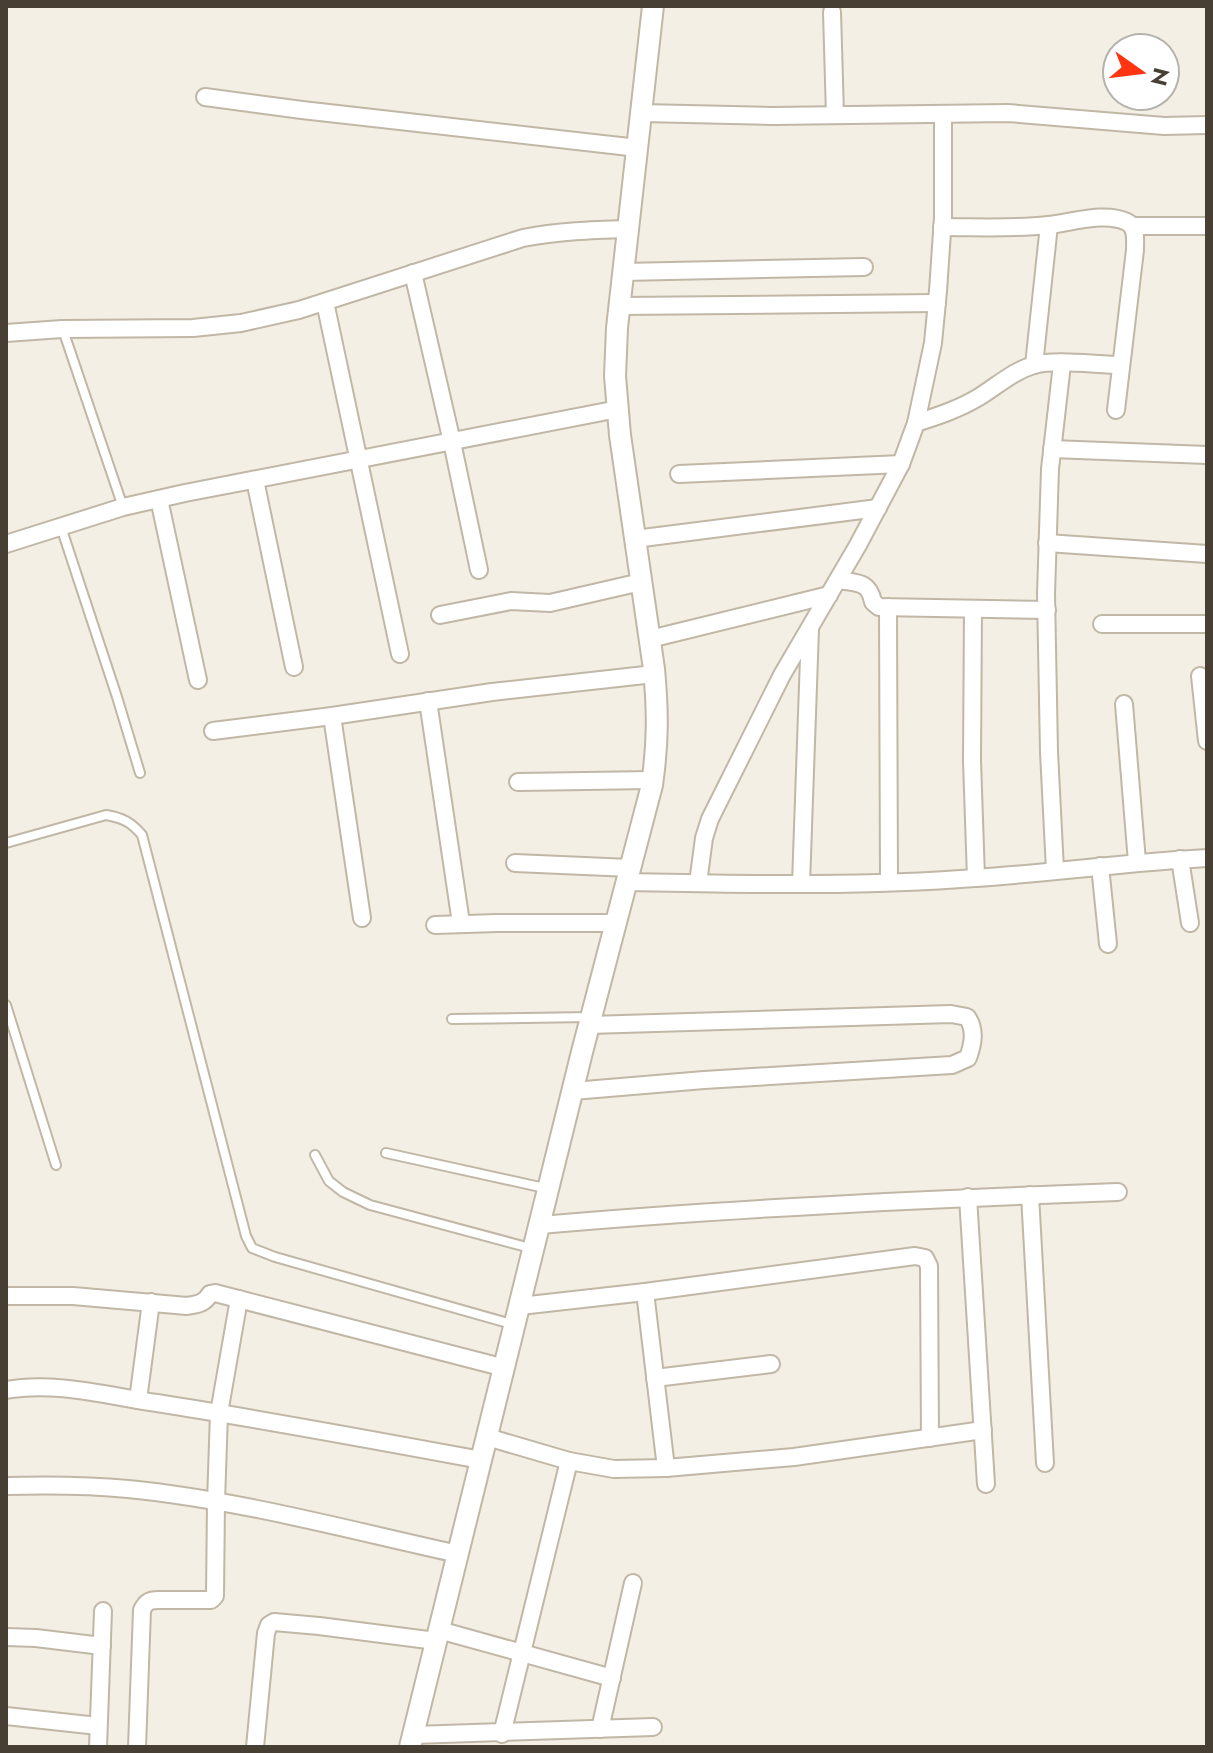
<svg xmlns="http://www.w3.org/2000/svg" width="1213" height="1753" viewBox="0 0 1213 1753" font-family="Jost,sans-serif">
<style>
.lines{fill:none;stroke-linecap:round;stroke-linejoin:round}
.service-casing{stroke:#c0b7a6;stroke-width:12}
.minor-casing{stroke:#c0b7a6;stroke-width:20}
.tertiary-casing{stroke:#c0b7a6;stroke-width:24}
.service{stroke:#fff;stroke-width:8}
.minor{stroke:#fff;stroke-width:16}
.tertiary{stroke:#fff;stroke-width:20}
</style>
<rect width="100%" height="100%" fill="#f4efe4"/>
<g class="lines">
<defs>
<g id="service">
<polyline points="63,330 123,507"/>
<polyline points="61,527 117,697 140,773"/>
<path d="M6 843 106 815C123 818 131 822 142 835L246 1236 252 1248 275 1257 515 1325"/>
<polyline points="6,1005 56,1165"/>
<polyline points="452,1019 591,1017"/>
<polyline points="386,1153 549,1189"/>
<polyline points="315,1155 329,1181 343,1192 370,1205 534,1249"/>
</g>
<g id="minor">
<polyline points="832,12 835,115"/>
<polyline points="205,97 302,110 638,148"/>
<polyline points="642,113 772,116 1008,113 1164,126 1207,125"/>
<polyline points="1132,226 1207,226"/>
<path d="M942 227C977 227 1013 229 1048 225 1070 223 1105 211 1127 222 1137 227 1135 240 1135 250L1116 410"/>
<polyline points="623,272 864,267"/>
<polyline points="413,273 452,442 479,570"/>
<polyline points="325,302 400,654"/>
<polyline points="620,306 937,303"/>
<path d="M6 333 62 329 193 328 241 323 299 310 523 238C558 231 593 230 628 229"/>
<polyline points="1034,365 1049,225"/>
<path d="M916 423C938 416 959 409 979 397 997 386 1013 371 1034 365 1056 359 1097 365 1121 365"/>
<polyline points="1052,449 1207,455"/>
<polyline points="679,474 901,464"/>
<polyline points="255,480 294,667"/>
<polyline points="159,499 198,680"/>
<polyline points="635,539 878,508"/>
<polyline points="1047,543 1207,554"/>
<polyline points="6,544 123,507 185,493 618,409"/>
<path d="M838 580C857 583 869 581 873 602L879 607 1047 610"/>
<polyline points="888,607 889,882"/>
<polyline points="973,609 972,761 976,878"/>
<polyline points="440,615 511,601 550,603 641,582"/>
<polyline points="1102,624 1207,624"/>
<polyline points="650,639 829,595"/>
<polyline points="1200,676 1207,741"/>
<polyline points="428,701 461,923"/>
<polyline points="1124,704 1137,862"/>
<polyline points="332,716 362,918"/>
<polyline points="213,731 332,716 492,692 654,674"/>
<polyline points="518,782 652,780"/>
<polyline points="1180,859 1190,923"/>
<polyline points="515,863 630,868"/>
<polyline points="1100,866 1108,944"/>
<polyline points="1055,870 1049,752 1046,594 1050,469 1062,364"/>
<path d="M627 882C743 884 859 887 975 878 1053 873 1129 862 1207 858"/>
<polyline points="698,883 704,838 710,819 782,675 858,545 901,464 916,423 933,343 938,291 943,217 943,114"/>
<polyline points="801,884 810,629"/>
<polyline points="435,925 497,923 616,923"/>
<path d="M573 1091 704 1080 952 1065 968 1058C973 1044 976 1030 967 1017L951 1014 589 1025"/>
<polyline points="1030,1195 1045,1463"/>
<polyline points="968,1197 986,1484"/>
<path d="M540 1225C732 1208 925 1199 1118 1192"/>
<polyline points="645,1292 666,1468"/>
<path d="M6 1296H73L187 1306C198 1304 204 1304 210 1294L215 1293 505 1368"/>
<polyline points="520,1306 645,1292 915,1256 925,1258 929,1266 930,1438"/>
<polyline points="655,1378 771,1364"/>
<path d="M6 1390C55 1381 108 1396 157 1403 266 1420 373 1440 481 1460"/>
<polyline points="138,1400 151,1302"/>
<polyline points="487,1437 569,1461 614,1469 666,1468 794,1457 983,1430"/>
<path d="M6 1486C47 1485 87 1485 128 1489 239 1500 349 1530 458 1554"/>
<polyline points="439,1630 612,1678"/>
<polyline points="6,1637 36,1638 102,1646"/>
<polyline points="6,1716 98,1726"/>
<polyline points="600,1729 633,1583"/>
<polyline points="502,1734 569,1461"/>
<polyline points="413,1735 653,1727"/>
<polyline points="98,1747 103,1611"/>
<path d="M137 1747 142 1610C146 1602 149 1600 159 1600H211L215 1596 216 1502 219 1413 239 1299"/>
<polyline points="255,1747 266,1633 269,1625 274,1622 319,1626 436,1641"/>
</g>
<path id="tertiary" d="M410 1747 582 1052 652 785C658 742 658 712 654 669L620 435 615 376 617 328 653 6"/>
</defs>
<!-- service casing -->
<use href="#service" class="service-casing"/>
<!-- minor casing -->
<use href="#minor" class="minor-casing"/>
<!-- tertiary casing -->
<use href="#tertiary" class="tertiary-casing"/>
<!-- service -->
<use href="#service" class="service"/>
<!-- minor -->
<use href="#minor" class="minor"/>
<!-- tertiary -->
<use href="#tertiary" class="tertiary"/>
</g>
<!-- border -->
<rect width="1213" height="1753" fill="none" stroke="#473f34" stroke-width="16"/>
<!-- north arrow -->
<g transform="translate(1141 72) rotate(104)"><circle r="38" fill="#ffffff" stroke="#b5b2ae" stroke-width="2"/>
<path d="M0-6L14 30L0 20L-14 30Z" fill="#ff3410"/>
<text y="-12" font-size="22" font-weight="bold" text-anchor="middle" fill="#473f34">N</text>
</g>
</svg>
